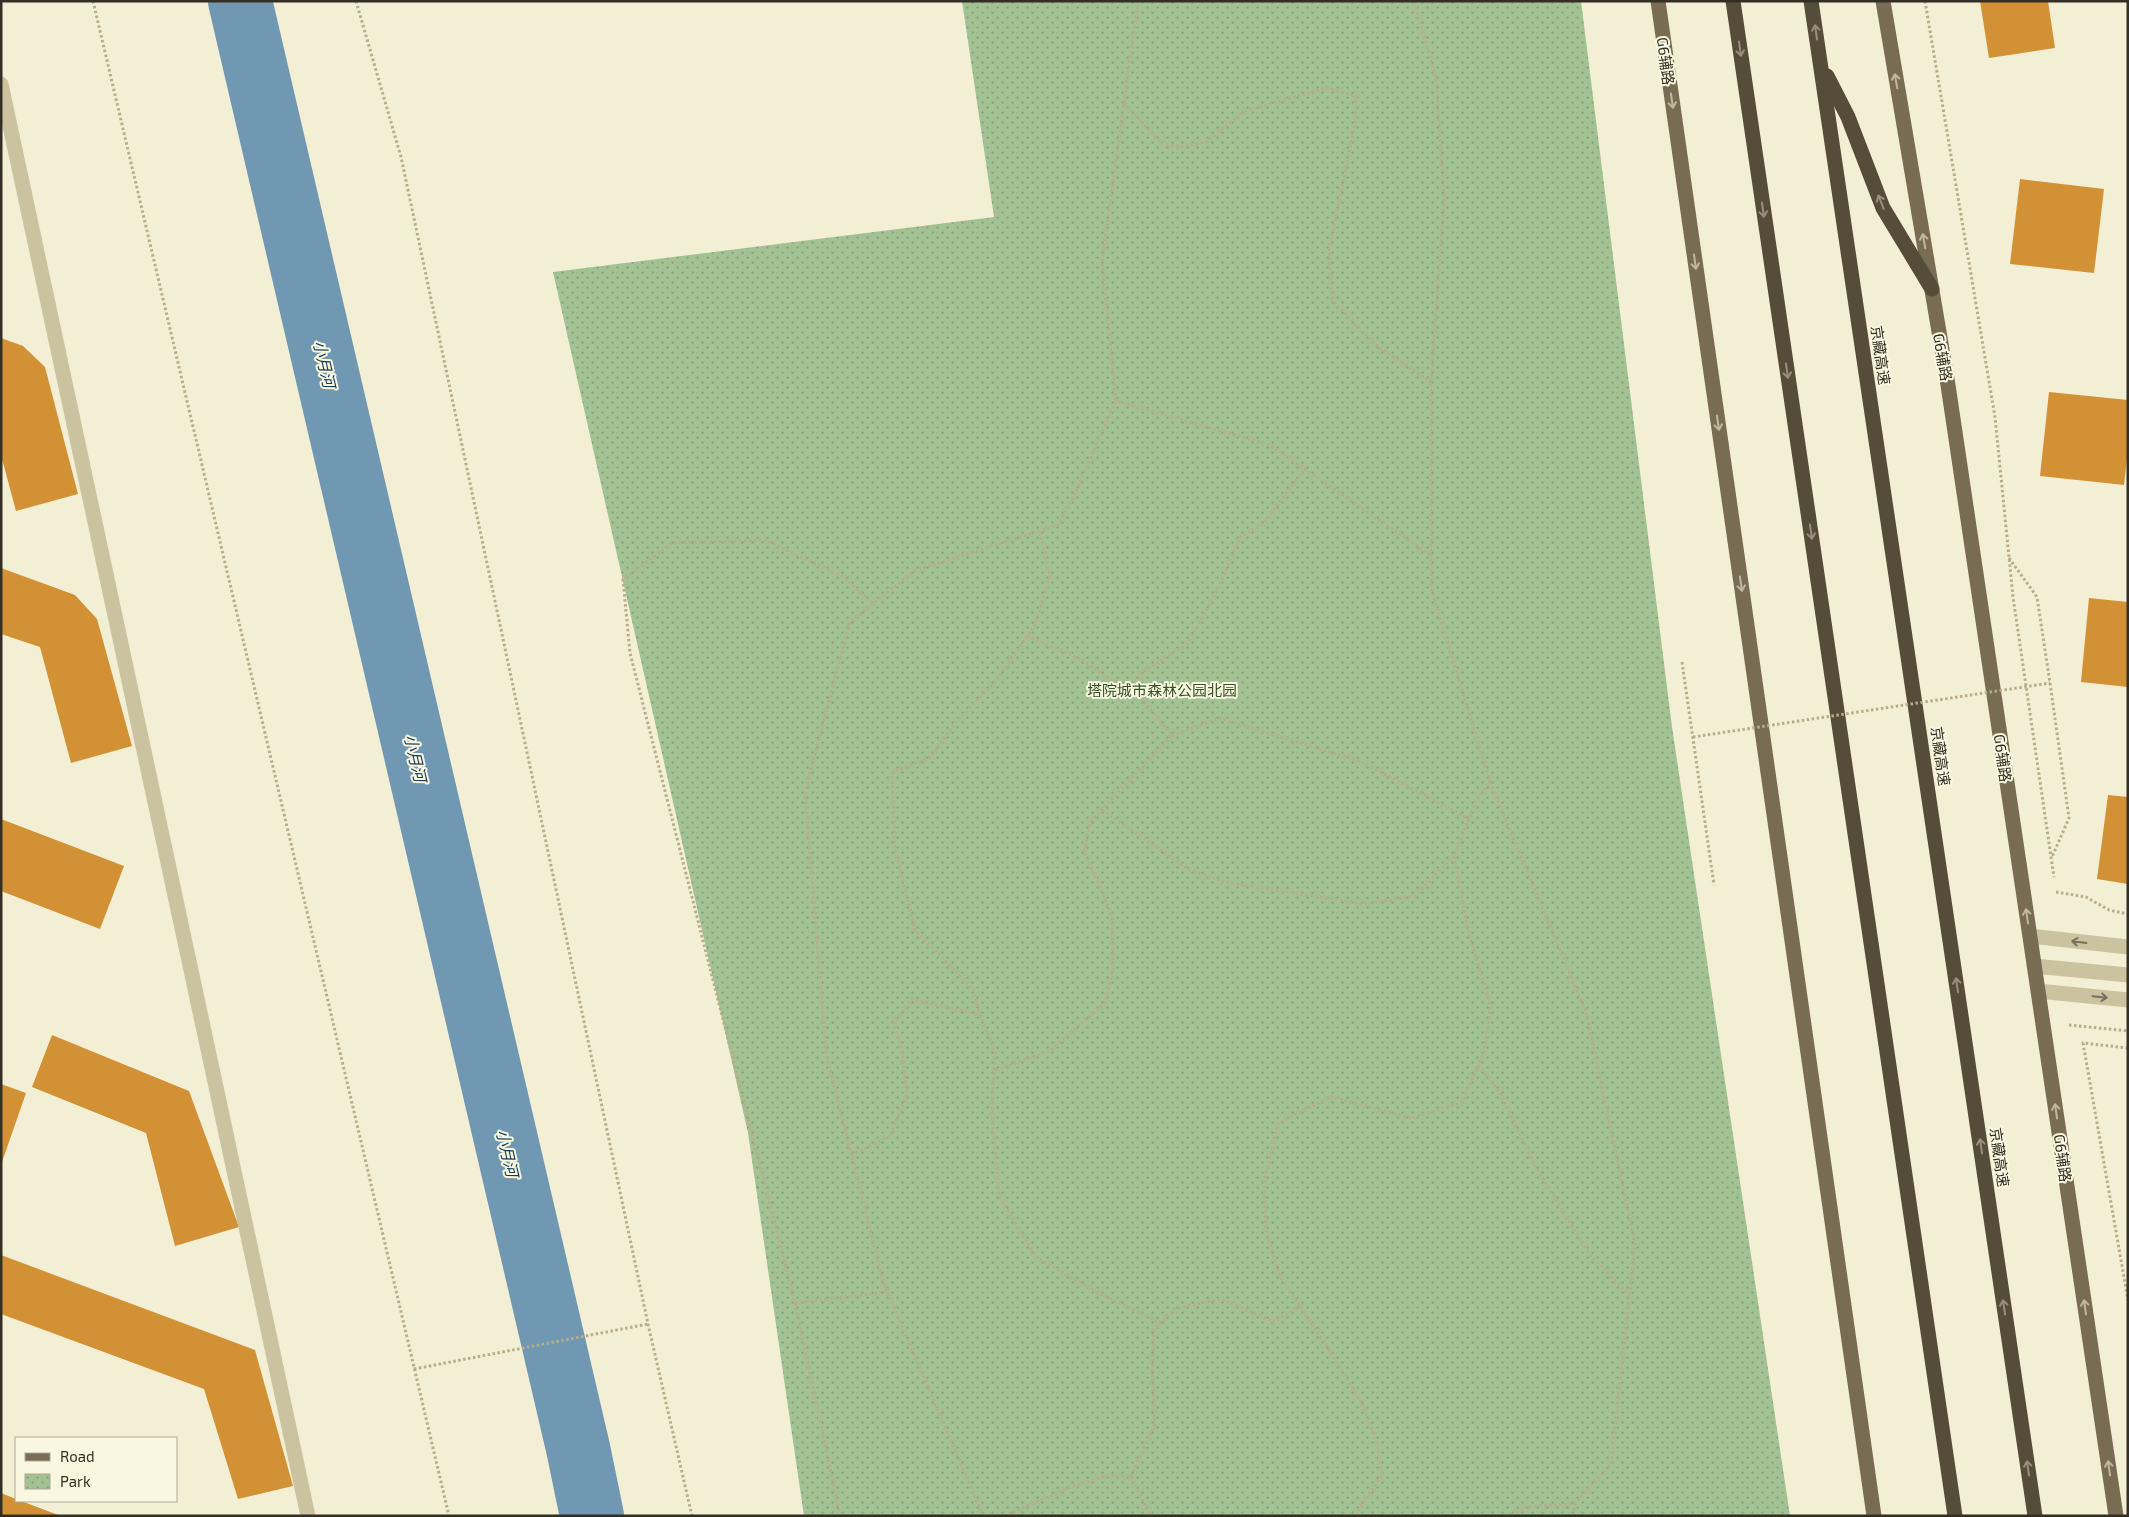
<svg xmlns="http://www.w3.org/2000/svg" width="2129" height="1517" viewBox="0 0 2129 1517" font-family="'Exo 2','Noto Sans SC',sans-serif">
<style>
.park{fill:url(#park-dots)}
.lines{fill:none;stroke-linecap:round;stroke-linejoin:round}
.river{stroke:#7198b2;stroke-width:64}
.building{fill:#d19134}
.path{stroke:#b7ad8a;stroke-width:3;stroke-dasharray:2.5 2.5;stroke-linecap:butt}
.minor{stroke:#cbc3a0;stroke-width:15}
.major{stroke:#786c53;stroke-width:15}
.highway{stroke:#564c3a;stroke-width:15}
.path-bridge{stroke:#b7ad8a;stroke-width:3;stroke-dasharray:2.5 2.5;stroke-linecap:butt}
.oneway{stroke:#98907c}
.oneway2{stroke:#c0b8a1}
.oneway3{stroke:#78725c}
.labels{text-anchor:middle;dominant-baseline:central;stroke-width:4;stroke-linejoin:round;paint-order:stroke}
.street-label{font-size:15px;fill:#342f24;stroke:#faf7e0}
.park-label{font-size:15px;fill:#335426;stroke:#faf7e0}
.water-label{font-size:16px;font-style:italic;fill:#163d58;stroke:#faf7e0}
</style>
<defs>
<pattern id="park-dots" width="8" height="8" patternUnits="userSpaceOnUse" patternTransform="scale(1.25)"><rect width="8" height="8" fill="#a2c294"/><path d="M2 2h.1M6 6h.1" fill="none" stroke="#859e79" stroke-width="1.8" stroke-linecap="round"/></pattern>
</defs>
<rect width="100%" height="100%" fill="#f3efd4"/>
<!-- park -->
<polygon class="park" points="962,1 1581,1 1672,727 1790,1516 804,1516 748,1133 553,272 994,217"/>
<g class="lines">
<!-- river -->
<polyline class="river" points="240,1 578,1448 592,1516"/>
</g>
<!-- building -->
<g class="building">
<polygon points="1980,1 2048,1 2055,48 1989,58"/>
<polygon points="2020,179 2104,189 2094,273 2010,264"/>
<polygon points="1,338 23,346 45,367 78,494 16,511 1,455"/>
<polygon points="2049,392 2128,400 2128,449 2124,485 2040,476"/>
<polygon points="1,568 75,595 97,619 132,746 71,763 40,647 1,634"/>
<polygon points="2089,598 2128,602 2128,687 2081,682"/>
<polygon points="2108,795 2128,797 2128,884 2097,879"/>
<polygon points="1,819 124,866 100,929 1,891"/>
<polygon points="52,1035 189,1091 239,1227 175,1246 146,1133 32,1087"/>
<polygon points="1,1084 26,1093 2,1162 1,1162"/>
<polygon points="1,1255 255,1350 293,1486 238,1499 204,1389 1,1314"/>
<polygon points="1,1493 16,1499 16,1501 21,1501 61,1516 1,1516"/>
</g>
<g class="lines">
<!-- path -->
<g class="path">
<polyline points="93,1 449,1516"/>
<polyline points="356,1 401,157 648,1324 692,1516"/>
<polyline points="1138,1 1102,262 1116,401 1270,445 1430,555"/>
<polyline points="1925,1 1995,417 2013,597 2054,877"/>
<polyline points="1124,103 1161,143 1180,147 1206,142 1245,111 1326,88 1356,96 1356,119 1329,249 1332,300 1378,347 1431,382"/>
<polyline points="2009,558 2037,597 2050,683 2069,818 2052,857"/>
<polyline points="1027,636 1081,659 1109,679 1141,697"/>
<polyline points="1682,662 1714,885"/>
<polyline points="1172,736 1219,718 1362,762 1469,819"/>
<polyline points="1490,782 1586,1012 1635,1244 1611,1464 1575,1504"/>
<polyline points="1102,810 1190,870 1225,882 1365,904 1415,896 1453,857"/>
<polyline points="2056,892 2086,897 2109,910 2128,914"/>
<polyline points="980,1015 995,1053 992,1109 999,1196 1036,1257 1099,1293 1161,1323"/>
<polyline points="2069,1025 2128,1031"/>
<polyline points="2128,1048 2083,1043 2128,1300"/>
<polyline points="1478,1066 1499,1091 1535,1166 1590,1255 1629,1295"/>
<polyline points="995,1070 1050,1051 1105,1003 1113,969 1112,915 1084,851 1091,821 1172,736 1141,697 1141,673 1187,644 1214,597 1241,536 1264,523 1304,470"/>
<polyline points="851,1155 890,1136 907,1095 902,1051 894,1023 912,999 980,1015 973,989 915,930 895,849 892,772 931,757 956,722 997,680 1035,625 1050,576 1040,531"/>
<polyline points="795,1303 887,1292"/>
<polyline points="414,1369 648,1324"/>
<polyline points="1131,1476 1155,1424 1152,1368 1154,1329 1174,1309 1221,1299 1274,1322 1300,1305"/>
<polyline points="840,1516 795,1303 630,653 623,580 672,543 765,540 842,576 873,604"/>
<polyline points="983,1516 883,1281 826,1053 805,791 850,622 914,571 1058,525 1073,498 1116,401"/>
<polyline points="1004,1516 1074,1486 1106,1476 1131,1476 1150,1516"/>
<polyline points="1358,1516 1358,1510 1382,1475 1377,1443 1362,1403 1324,1342 1281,1278 1266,1231 1264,1182 1278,1123 1331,1097 1412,1118 1462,1102 1484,1053 1491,1006 1468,931 1454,857 1475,803 1490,781 1431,589 1431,382 1444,201 1436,78 1414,1"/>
<polyline points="1512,1516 1524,1507 1575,1504 1574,1516"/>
</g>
<!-- minor -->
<g class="minor">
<polyline points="1,84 308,1516"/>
<polyline points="2030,936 2128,947"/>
<polyline points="2034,966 2128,975"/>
<polyline points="2038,991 2128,1000"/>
</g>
<!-- major -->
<g class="major">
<polyline points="1658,1 1874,1516"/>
<polyline points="1883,1 1948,385 2116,1516"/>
</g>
<!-- highway -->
<g class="highway">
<polyline points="1733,1 1955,1516"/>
<polyline points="1811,1 2035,1516"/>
<polyline points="1827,76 1848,117 1883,208 1932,289"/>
</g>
<!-- path-bridge -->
<polyline class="path-bridge" points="1693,737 2050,683"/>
</g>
<!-- one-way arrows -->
<defs><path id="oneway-shaft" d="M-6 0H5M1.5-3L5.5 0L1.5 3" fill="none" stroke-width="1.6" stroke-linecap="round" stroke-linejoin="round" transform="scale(1.25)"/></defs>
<g class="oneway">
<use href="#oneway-shaft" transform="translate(1816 32) rotate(-98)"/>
<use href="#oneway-shaft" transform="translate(1740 49) rotate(82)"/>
<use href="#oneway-shaft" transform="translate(1881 202) rotate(-112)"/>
<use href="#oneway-shaft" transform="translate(1763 210) rotate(82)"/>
<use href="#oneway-shaft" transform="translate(1787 371) rotate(82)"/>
<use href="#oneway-shaft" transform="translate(1811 532) rotate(82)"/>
<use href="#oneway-shaft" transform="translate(1957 985) rotate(-98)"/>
<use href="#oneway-shaft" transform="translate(1981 1146) rotate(-98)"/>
<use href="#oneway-shaft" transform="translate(2004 1307) rotate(-98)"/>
<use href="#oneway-shaft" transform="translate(2028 1468) rotate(-98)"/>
</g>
<g class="oneway2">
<use href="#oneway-shaft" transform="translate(1896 81) rotate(-100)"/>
<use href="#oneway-shaft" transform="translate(1672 101) rotate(82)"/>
<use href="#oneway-shaft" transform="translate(1924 241) rotate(-100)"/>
<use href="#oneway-shaft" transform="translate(1695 262) rotate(82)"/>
<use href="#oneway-shaft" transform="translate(1718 423) rotate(82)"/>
<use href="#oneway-shaft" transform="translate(1741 584) rotate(82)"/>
<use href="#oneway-shaft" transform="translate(2027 916) rotate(-98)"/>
<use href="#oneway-shaft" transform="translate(2056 1111) rotate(-98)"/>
<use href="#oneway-shaft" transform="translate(2085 1307) rotate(-98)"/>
<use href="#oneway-shaft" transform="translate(2109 1468) rotate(-98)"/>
</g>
<g class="oneway3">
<use href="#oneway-shaft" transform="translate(2079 942) rotate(-173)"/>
<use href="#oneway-shaft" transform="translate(2100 997) rotate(6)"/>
</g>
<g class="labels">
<!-- street labels -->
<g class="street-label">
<text transform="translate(1666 61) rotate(82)">G6辅路</text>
<text transform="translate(1881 355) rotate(82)">京藏高速</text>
<text transform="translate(1943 357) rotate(80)">G6辅路</text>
<text transform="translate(1941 756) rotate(82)">京藏高速</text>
<text transform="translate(2003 758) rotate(82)">G6辅路</text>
<text transform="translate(2000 1157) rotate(82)">京藏高速</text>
<text transform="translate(2063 1158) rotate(82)">G6辅路</text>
</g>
<!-- park labels -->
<g class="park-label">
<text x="1162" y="690">塔院城市森林公园北园</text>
</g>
<!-- water labels -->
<g class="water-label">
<text transform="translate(325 364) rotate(77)">小月河</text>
<text transform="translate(416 758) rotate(77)">小月河</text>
<text transform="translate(508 1153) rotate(77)">小月河</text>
</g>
</g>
<!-- border -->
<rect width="2129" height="1517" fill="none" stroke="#342f24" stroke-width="5"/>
<!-- legend -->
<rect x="15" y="1437" width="162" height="65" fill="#faf7e0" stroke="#aba795"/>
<rect x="25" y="1453" width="25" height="8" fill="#786c53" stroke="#aba795"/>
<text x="60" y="1462" font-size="15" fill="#342f24">Road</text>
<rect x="25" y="1474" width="25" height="15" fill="url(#park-dots)" stroke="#aba795"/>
<text x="60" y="1487" font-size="15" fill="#342f24">Park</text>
</svg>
